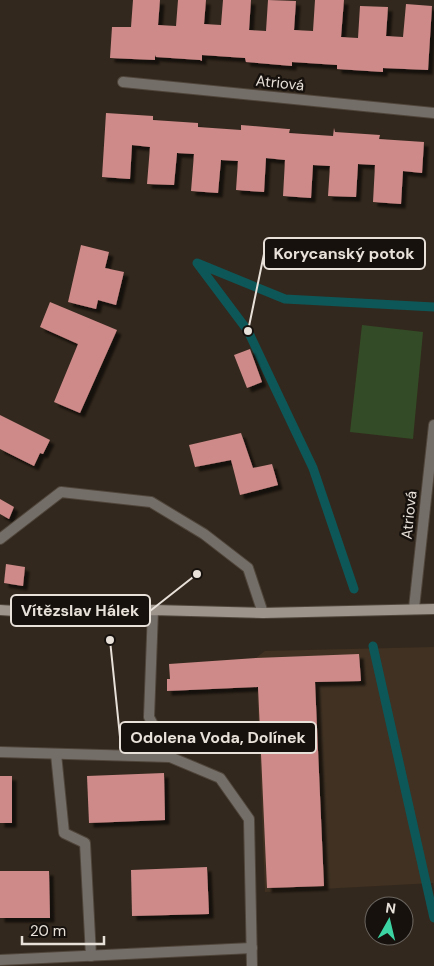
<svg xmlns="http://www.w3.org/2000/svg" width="434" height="966" viewBox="0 0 434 966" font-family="'DM Sans',sans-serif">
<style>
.built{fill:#403122}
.green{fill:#334b26}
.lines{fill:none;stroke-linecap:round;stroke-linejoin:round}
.stream{stroke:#0e5758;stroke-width:9}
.building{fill:#cd8a89;filter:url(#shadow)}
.lane-casing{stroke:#50463b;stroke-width:12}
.street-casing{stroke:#50463b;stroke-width:12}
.secondary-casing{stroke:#50463b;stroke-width:12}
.lane{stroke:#746e69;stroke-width:10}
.street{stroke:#746e69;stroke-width:10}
.secondary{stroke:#9d958c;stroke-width:10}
.labels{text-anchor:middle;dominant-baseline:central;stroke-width:5;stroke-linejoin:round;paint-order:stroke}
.street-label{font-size:15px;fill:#e8e1da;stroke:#16110d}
.leader{fill:none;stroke:#e8e1da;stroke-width:2}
.callout-dot{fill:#e8e1da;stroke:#16110d;stroke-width:2}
.callout{fill:#16110d;stroke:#e8e1da;stroke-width:2}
.callout-label{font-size:16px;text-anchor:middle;font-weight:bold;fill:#e8e1da}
</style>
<defs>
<filter id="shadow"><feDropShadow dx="4.5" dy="4.5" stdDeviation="1" flood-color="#0009"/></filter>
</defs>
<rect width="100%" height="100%" fill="#33281d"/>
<!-- built -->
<polygon class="built" points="434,647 434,889 433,883 265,892 256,658 265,651"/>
<!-- green -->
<polygon class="green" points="362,325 423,332 413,439 350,432"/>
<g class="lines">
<!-- stream -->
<g class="stream">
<polyline points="354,589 313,468 248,331 197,263 285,299 434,307"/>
<polyline points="373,646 434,918"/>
</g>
</g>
<!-- building -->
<g class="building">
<polygon points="133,0 160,0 158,25 176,26 178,0 206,0 204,24 221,25 223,0 251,0 249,30 266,31 268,0 296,1 294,30 313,31 315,0 344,0 341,37 358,38 360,6 388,7 386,36 403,37 406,4 432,6 428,70 383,68 383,72 337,69 337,65 292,62 292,66 246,62 245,58 202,55 202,61 200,60 156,57 155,55 155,60 110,58 112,27 131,27"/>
<polygon points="106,113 153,116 153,120 198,123 198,127 241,130 241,125 288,129 290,129 289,133 333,136 334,128 335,132 380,135 379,139 424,142 422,173 403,171 401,204 373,202 375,165 358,164 356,197 328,196 330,166 313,165 311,198 283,196 285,160 266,158 264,192 236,190 238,161 221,160 218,193 191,191 194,154 177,153 174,185 147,184 150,147 132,145 130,179 102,177"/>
<polygon points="81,245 109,252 105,268 124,272 116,305 98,300 96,309 68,302"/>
<polygon points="50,302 117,330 80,413 54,402 78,344 40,327"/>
<polygon points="250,349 262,382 247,388 234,355"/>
<polygon points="0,415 50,440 43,454 40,453 34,466 0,449"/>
<polygon points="241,433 253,468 272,464 278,485 240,495 231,460 195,467 189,445"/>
<polygon points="0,499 14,507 9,519 0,514"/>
<polygon points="6,564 25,567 23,586 4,583"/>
<polygon points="359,654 361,681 315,682 324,886 267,888 258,687 167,691 167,679 170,679 169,664 256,658"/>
<polygon points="164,773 165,820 89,823 87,776"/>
<rect x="0" y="776" width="12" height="47"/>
<polygon points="207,867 209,914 132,916 131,870"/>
<polygon points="0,871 49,871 50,918 0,918"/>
</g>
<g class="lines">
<defs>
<g id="lane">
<polyline points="0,539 61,492 151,502 204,534 248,568 263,613"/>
<polyline points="0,752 170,757"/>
<polyline points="56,754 64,833 85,843 91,956"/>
<polyline points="0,960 252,948"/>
</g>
<g id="street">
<polyline points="123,82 434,113"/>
<polyline points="414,608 434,425"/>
<polyline points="153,610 149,717 170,757 220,778 249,819 252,966"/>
</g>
<polyline id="secondary" points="0,610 31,612 153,610 263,613 434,609"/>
</defs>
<!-- lane casing -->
<use href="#lane" class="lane-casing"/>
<!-- street casing -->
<use href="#street" class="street-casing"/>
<!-- secondary casing -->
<use href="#secondary" class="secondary-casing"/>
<!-- lane -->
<use href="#lane" class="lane"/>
<!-- street -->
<use href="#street" class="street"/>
<!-- secondary -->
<use href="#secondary" class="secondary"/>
</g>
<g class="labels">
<!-- street labels -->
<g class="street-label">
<text transform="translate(280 83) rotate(6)">Atriová</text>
<text transform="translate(409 515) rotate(-84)">Atriová</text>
</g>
</g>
<!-- callouts -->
<path class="leader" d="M248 331L264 254M197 574L150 611M110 640L120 737"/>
<g class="callout-dot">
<circle cx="248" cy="331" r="5"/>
<circle cx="197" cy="574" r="5"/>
<circle cx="110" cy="640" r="5"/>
</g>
<g class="callout">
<rect x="264" y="238" width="161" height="31" rx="5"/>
<rect x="11" y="595" width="139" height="31" rx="5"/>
<rect x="120" y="722" width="196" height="31" rx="5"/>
</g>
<g class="callout-label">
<text x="344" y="259">Korycanský potok</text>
<text x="80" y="616">Vítězslav Hálek</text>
<text x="218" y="743">Odolena Voda, Dolínek</text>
</g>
<!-- north arrow -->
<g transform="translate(389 921) rotate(8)"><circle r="24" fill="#16110d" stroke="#6a645f"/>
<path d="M0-4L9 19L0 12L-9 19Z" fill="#3dd4a3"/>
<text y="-8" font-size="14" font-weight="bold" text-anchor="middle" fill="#e8e1da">N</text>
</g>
<!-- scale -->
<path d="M22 936v8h82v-8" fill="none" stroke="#e8e1da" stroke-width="2.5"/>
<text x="30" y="936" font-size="15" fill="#e8e1da" stroke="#16110d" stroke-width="4" paint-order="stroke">20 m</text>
</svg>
